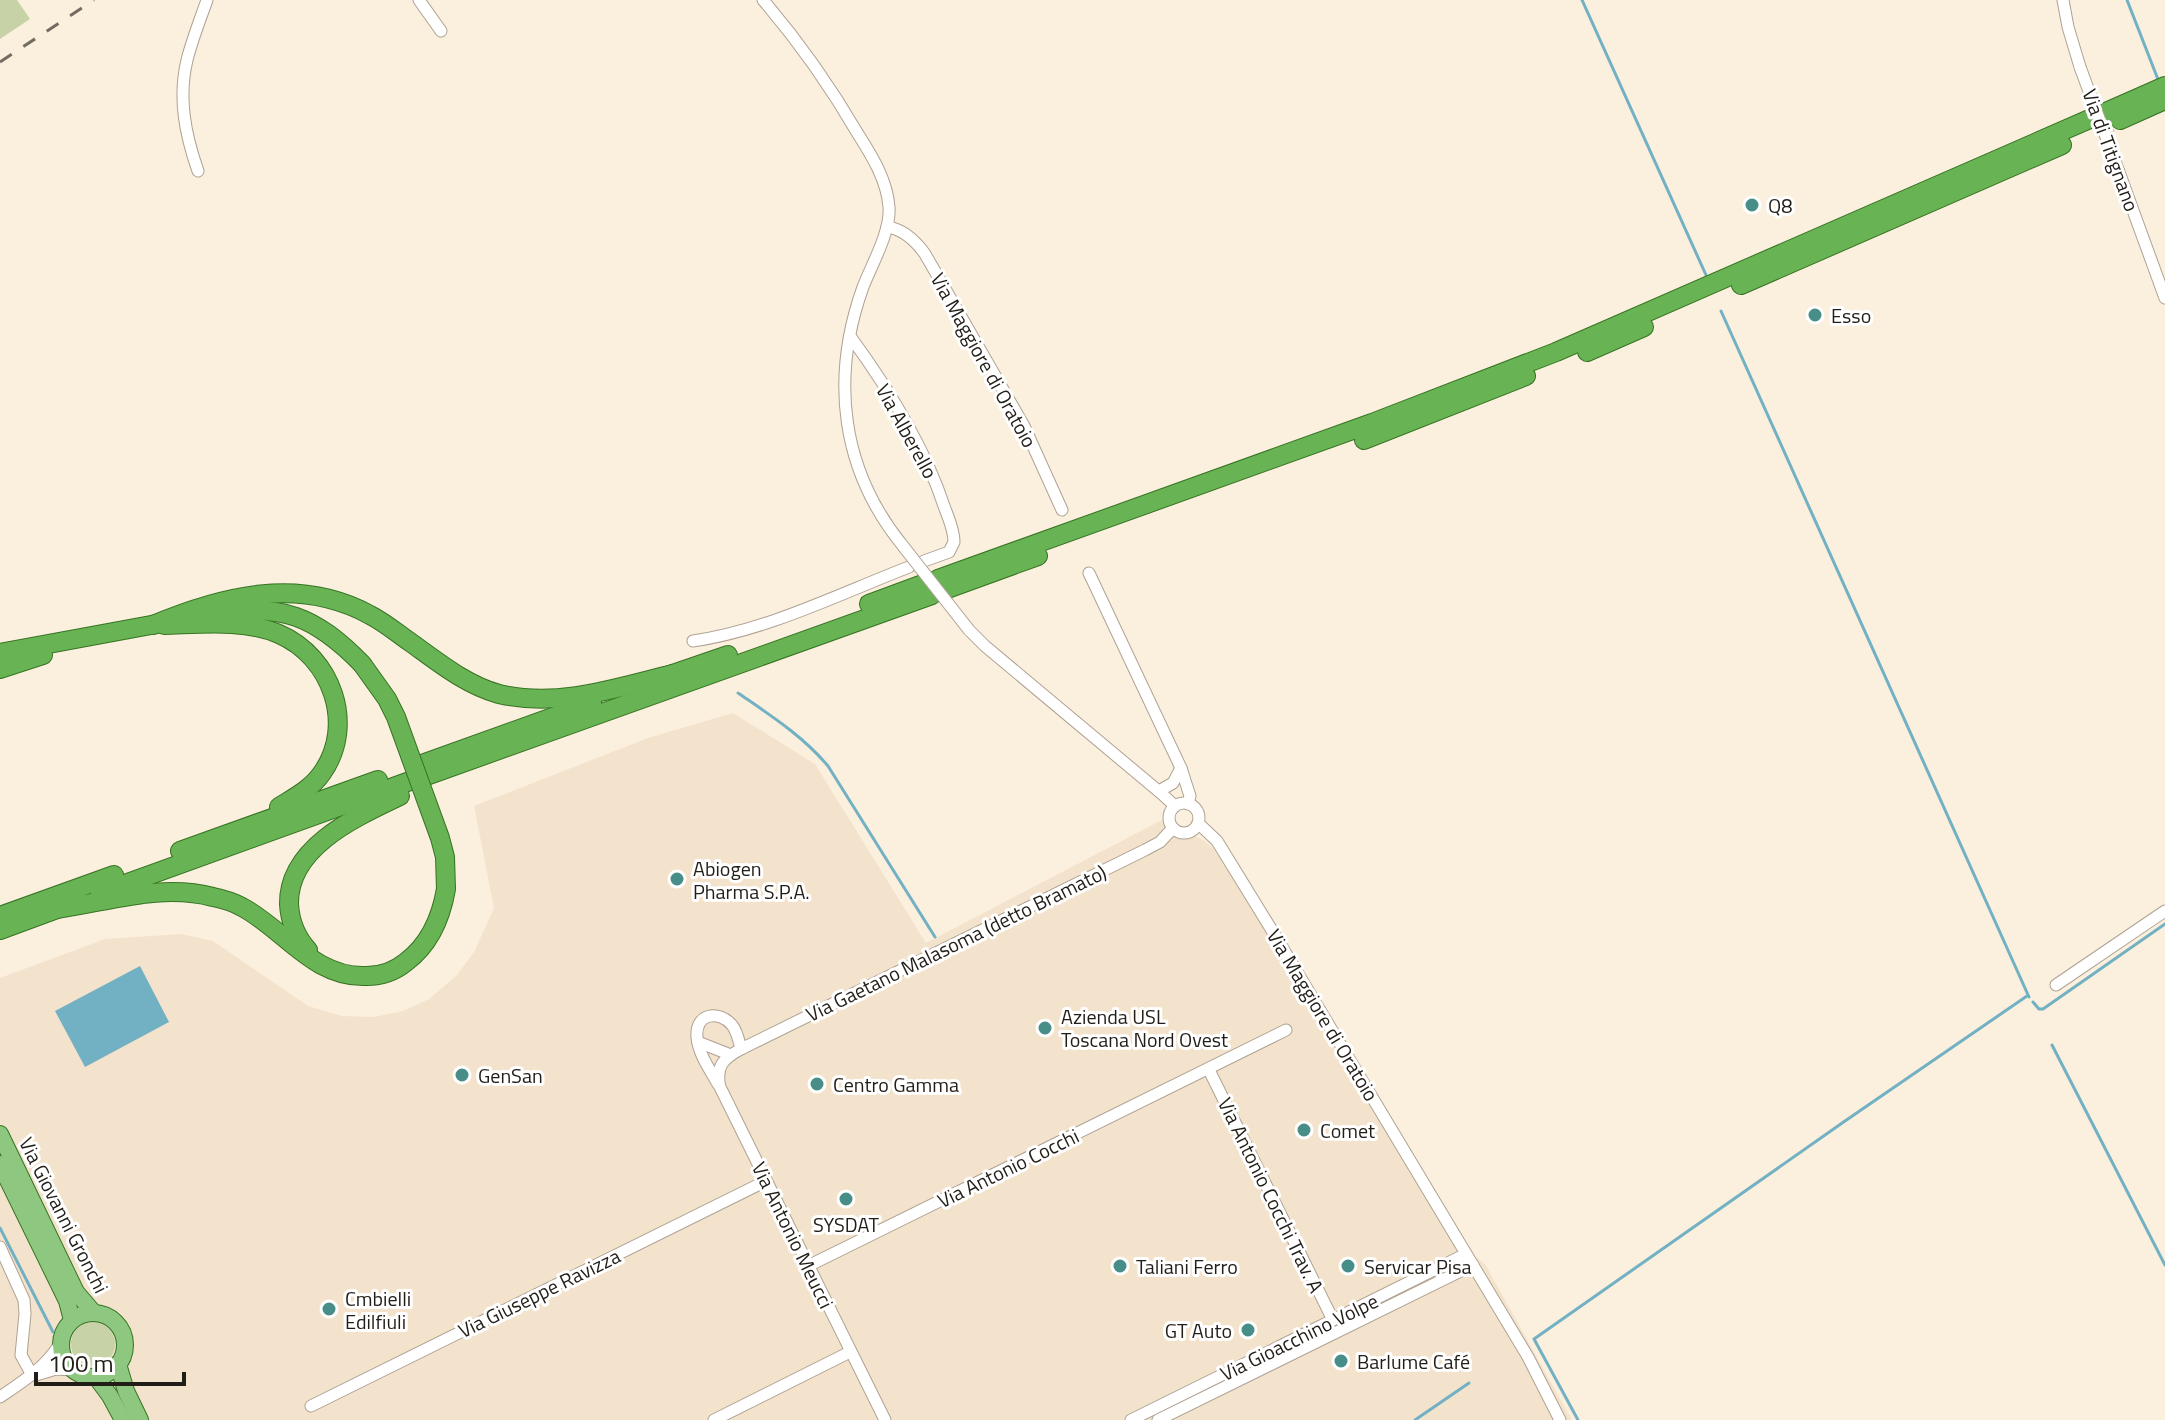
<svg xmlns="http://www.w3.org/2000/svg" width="2165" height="1420" viewBox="0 0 2165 1420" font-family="'Titillium Web',sans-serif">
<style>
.built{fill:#f4e3cc}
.green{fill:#c8d2a7}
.water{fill:#72b1c3}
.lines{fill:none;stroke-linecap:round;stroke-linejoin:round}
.stream{stroke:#72b1c3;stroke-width:3}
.trunk-tunnel{stroke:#cfc5b6;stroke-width:18;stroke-dasharray:18 9;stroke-linecap:butt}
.minor-casing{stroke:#aea293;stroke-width:13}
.primary-casing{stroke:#367323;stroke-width:18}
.trunk-casing{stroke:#367323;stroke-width:20}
.minor{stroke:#fff;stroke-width:11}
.primary{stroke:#8ec77f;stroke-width:16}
.trunk{stroke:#68b454;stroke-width:18}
.rail{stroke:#736c62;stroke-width:3;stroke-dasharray:14 14;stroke-linecap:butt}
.minor-bridge-casing{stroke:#aea293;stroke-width:13;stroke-linecap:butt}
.trunk-bridge-casing{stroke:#367323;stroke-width:20;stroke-linecap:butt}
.minor-bridge{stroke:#fff;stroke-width:11}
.trunk-bridge{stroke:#68b454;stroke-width:18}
.poi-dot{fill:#488e88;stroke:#fff;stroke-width:3}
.labels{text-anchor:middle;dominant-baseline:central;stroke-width:6;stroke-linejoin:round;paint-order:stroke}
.street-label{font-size:20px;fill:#211d17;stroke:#fff}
.poi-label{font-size:20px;fill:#211d17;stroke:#fff;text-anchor:start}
</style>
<rect width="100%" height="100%" fill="#fbefde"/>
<!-- built -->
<polygon class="built" points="733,713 815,764 926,943 1162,820 1203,840 1213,848 1268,933 1452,1238 1485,1264 1572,1420 0,1420 0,978 105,939 181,934 213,941 308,1006 342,1016 374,1017 403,1011 429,999 457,975 474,952 494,908 474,806 648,738"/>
<!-- green -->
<g class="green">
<polygon points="0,0 17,0 30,19 0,39"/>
<circle cx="93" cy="1344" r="22"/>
</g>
<!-- water -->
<polygon class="water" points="140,966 169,1022 85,1067 55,1011"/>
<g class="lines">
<!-- stream -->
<g class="stream">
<polyline points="1582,0 1706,275"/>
<polyline points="2127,0 2159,82"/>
<polyline points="1721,311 2029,997"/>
<path d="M738 693C770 715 803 736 828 766L935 937"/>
<polyline points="2033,1002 2039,1009 2043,1009 2165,924"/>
<polyline points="2052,1045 2165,1265"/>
<polyline points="0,1228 53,1332"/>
<polyline points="1415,1420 1469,1383"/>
<polyline points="1578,1420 1534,1339 1845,1121 2027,996"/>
</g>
<!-- trunk-tunnel -->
<polyline class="trunk-tunnel" points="2096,130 2111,123"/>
<defs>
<g id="minor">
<polyline points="419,0 441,31"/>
<path d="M763 0C799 42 830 86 858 134 872 156 887 180 889 207 891 231 872 264 863 287 830 379 841 470 903 546"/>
<polyline points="2063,0 2068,27 2080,67"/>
<path d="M198 171C185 134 178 98 187 60 192 40 200 20 207 0"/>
<polyline points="2119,172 2165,298"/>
<path d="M887 227C903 229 915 240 925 254L1024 426 1062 510"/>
<path d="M850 336C888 388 924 445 944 506 948 517 954 529 954 542L949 552 924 561"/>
<polyline points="1089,573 1181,768 1190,796 1188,804"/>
<polyline points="969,630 985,646 1162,794 1175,806"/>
<path d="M693 641C768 630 839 594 909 567"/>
<polyline points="1159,791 1173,783 1181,768"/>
<circle cx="1184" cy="818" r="15"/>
<polyline points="1198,823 1217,841 1273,932 1528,1357 1560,1420"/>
<polyline points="2056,985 2165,911"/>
<polyline points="698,1042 731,1055"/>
<polyline points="1209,1070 1333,1320"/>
<path d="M718 1084C710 1070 698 1053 697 1037 695 1014 718 1009 732 1025 737 1031 739 1041 741 1049"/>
<polyline points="0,1247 24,1300 25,1314 21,1355 32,1375"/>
<polyline points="808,1266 1286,1030"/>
<polyline points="36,1375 56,1369 72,1370"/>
<path d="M0 1397C24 1381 46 1367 61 1342"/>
<polyline points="311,1406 766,1181"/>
<polyline points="714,1420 850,1352"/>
<path d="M885 1420 720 1087C715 1066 724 1058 741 1049L1145 850 1160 842 1173 828"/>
<polyline points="1131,1420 1466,1254"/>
<polyline points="1158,1420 1473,1265"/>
</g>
<g id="primary">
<polyline points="0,1134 76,1292 94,1313"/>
<polyline points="0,1164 67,1301 72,1320"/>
<circle cx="93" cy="1345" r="32"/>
<polyline points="118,1364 126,1391 140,1420"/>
<polyline points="96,1377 110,1396 123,1420"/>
</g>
<g id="trunk">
<polyline points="2106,112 2165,86"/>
<polyline points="2120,120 2165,100"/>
<polyline points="1741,285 2062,145"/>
<polyline points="1587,352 1644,327"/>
<polyline points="1364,440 1526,376"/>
<polyline points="938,579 1372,423 1556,352 2092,118"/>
<polyline points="947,589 1038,556"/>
<polyline points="869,604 923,584"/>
<path d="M215 614C282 603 315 616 362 664"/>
<path d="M153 625C222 596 299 576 370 615 384 622 397 633 410 642 438 662 466 685 499 694 558 708 616 688 673 674"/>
<path d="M164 625C201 624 244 619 279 634 332 657 356 725 322 773 311 789 295 797 279 807"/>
<polyline points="0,653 162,623"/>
<polyline points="0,669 43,655"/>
<polyline points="661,678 728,655"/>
<polyline points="422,764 592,703"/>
<polyline points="426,776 932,595"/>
<polyline points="180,851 378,780"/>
<polyline points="100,893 410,781"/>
<path d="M56 909C108 902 161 883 213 897 223 899 233 902 242 907 284 929 314 979 367 976 382 976 395 971 406 962 430 944 441 918 446 889"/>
<polyline points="0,916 114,875"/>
<polyline points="0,930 65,906"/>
<path d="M308 950C296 937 290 922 289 904 288 847 356 817 400 796"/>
</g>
</defs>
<!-- minor casing -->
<use href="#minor" class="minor-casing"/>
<!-- primary casing -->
<use href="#primary" class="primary-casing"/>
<!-- trunk casing -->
<use href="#trunk" class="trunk-casing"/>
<!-- minor -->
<use href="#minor" class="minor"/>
<!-- primary -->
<use href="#primary" class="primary"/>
<!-- trunk -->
<use href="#trunk" class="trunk"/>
<!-- rail -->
<polyline class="rail" points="0,62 94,0"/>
<defs>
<g id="minor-bridge">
<polyline points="2080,67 2119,172"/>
<polyline points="903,546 969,630"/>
</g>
<polyline id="trunk-bridge" points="362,664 387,699 396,717 440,838 445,857 446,889"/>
</defs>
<!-- minor-bridge casing -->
<use href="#minor-bridge" class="minor-bridge-casing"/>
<!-- trunk-bridge casing -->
<use href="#trunk-bridge" class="trunk-bridge-casing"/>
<!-- minor-bridge -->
<use href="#minor-bridge" class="minor-bridge"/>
<!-- trunk-bridge -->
<use href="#trunk-bridge" class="trunk-bridge"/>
</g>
<!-- markers -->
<g class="poi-dot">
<circle cx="1752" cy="205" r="8"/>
<circle cx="1815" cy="315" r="8"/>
<circle cx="677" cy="879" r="8"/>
<circle cx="1045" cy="1028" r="8"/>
<circle cx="462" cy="1075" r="8"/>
<circle cx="817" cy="1084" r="8"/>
<circle cx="1304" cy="1130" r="8"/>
<circle cx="846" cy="1199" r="8"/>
<circle cx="1120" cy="1266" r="8"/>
<circle cx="1348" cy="1266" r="8"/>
<circle cx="329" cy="1309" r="8"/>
<circle cx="1248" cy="1330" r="8"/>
<circle cx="1341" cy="1361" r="8"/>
</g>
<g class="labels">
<!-- street labels -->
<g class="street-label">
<text transform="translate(2111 150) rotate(70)">Via di Titignano</text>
<text transform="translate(984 360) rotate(61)">Via Maggiore di Oratoio</text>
<text transform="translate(907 431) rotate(61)">Via Alberello</text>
<text transform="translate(956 943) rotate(-26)">Via Gaetano Malasoma (detto Bramato)</text>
<text transform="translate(1323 1015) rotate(59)">Via Maggiore di Oratoio</text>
<text transform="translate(1008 1168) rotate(-26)">Via Antonio Cocchi</text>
<text transform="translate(1271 1195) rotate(64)">Via Antonio Cocchi Trav. A</text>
<text transform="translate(64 1215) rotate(63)">Via Giovanni Gronchi</text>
<text transform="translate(793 1235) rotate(64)">Via Antonio Meucci</text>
<text transform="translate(539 1293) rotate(-26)">Via Giuseppe Ravizza</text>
<text transform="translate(1299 1337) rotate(-26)">Via Gioacchino Volpe</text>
</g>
<!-- poi labels -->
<g class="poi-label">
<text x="1768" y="205">Q8</text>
<text x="1831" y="315">Esso</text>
<text x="693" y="868">Abiogen<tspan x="693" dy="23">Pharma S.P.A.</tspan></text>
<text x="1061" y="1016">Azienda USL<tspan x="1061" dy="23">Toscana Nord Ovest</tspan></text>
<text x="478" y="1075">GenSan</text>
<text x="833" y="1084">Centro Gamma</text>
<text x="1320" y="1130">Comet</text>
<text x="846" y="1224" text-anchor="middle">SYSDAT</text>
<text x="1136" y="1266">Taliani Ferro</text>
<text x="1364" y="1266">Servicar Pisa</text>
<text x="345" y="1298">Cmbielli<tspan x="345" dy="23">Edilfiuli</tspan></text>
<text x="1232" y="1330" text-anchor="end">GT Auto</text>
<text x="1357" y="1361">Barlume Café</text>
</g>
</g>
<!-- scale -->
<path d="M36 1372v12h148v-12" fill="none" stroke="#211d17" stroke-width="4"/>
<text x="48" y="1372" font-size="24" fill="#211d17" stroke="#ffffff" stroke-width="6" paint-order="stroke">100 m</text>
</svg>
